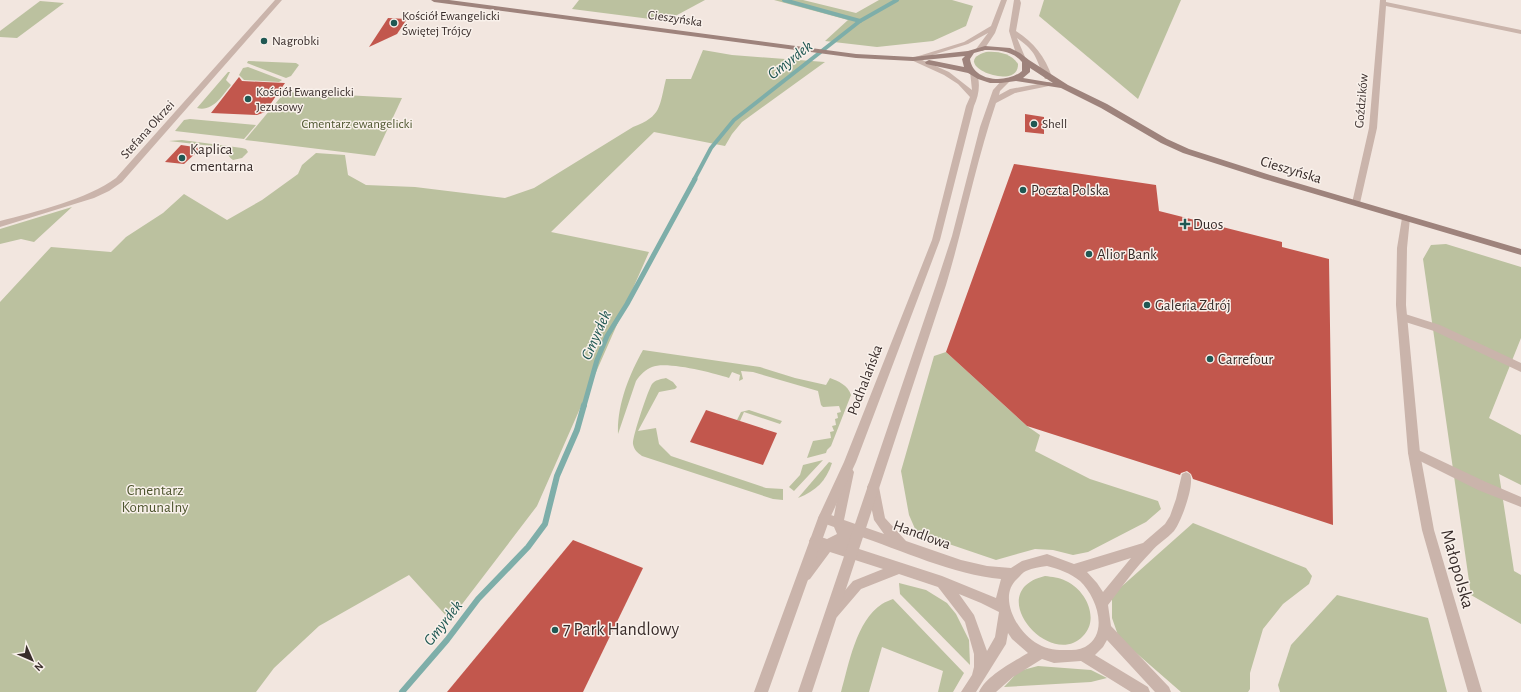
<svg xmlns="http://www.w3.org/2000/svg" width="1521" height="692" viewBox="0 0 1521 692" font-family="'Alegreya Sans',sans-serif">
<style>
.green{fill:#bbc19f}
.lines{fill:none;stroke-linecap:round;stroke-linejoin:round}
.stream-far2{stroke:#7eaea9;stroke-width:4}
.stream-far1{stroke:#7eaea9;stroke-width:5}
.stream{stroke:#7eaea9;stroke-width:6}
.building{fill:#c2574d}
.minor{fill:#cab4ab;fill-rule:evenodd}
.tertiary{fill:#cab4ab;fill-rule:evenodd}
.secondary{fill:#9e837c;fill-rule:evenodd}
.poi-dot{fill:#205853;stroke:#f9f1eb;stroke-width:1.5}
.labels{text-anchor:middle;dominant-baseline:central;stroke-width:3;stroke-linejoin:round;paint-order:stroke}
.far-poi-label{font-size:13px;fill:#382c2a;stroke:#f9f1eb;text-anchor:start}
.far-street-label{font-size:13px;fill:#382c2a;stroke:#f9f1eb}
.far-park-label{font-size:13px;fill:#4d552e;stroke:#f9f1eb}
.poi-label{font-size:15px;fill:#382c2a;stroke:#f9f1eb;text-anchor:start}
.street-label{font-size:15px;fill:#382c2a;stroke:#f9f1eb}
.park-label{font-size:15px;fill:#4d552e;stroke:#f9f1eb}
.water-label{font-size:16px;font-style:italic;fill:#205853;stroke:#f9f1eb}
.near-street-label{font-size:18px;fill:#382c2a;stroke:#f9f1eb}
.near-poi-label{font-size:18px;fill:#382c2a;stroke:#f9f1eb;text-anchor:start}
</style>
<rect width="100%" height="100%" fill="#f2e6df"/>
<!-- green -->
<g class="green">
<polygon points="579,0 705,0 666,21 572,9"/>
<polygon points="774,0 803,0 856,13 879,0 952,0 973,6 966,26 933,41 877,47 825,41 848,20"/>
<polygon points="1044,0 1181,0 1138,99 1039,16"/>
<polygon points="40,1 64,3 17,38 0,37 0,31"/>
<path d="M703 50 732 55 825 62 742 122 732 134 725 146 654 132 551 232 649 252 537 506 450 620 409 575 319 626 274 668 256 692H0V302L51 247 111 252 126 237 163 213 184 194 227 220 262 200 298 174 302 165 316 153 345 155 348 175 366 185 415 187 505 198 534 188 633 127C662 116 659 107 666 79H691Z"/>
<path d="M986 52C997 51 1011 53 1018 64 1019 93 946 64 986 52Z"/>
<polygon points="248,61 296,63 299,65 291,76 286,78 247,63"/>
<polygon points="248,67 282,80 279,82 244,80 239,75 243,68"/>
<path d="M228 72H230L226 80 231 85C222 96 213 112 197 108Z"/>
<polygon points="285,92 402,98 375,156 245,140"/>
<polygon points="190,119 256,125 244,139 175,131 184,120"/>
<path d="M182 140 242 148 246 149 248 152 242 158 233 160C227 156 227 150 221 147L169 141Z"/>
<polygon points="72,207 34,242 21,239 0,244 0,229"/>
<polygon points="1446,244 1521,267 1521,338 1489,418 1521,435 1521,485 1499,474 1514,571 1521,575 1521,624 1471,595 1423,259 1431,245"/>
<path d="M643 350 760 367 795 378 826 385 830 378C838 381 848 385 851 395L831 446 827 450 826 453 807 458 813 441 831 438 830 432 834 431 832 426 836 425 835 419 838 418 837 413 841 412 839 406 823 407 821 405 818 391 753 372 741 371 743 379 739 381 740 375 732 372 729 378C713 373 667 361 652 367 646 369 640 375 636 381L618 434C617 405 629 375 643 350Z"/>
<polygon points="946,352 1027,426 1040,435 1035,451 1090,479 1158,501 1161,509 1146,522 1088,552 1073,555 1053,550 1035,549 996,560 943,542 916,531 909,515 901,471 934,356"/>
<path d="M666 378 673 382 677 387 675 389 659 392 638 431 656 428 659 444 671 456 766 488 783 489V500L773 499 642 456C638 453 634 450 633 444 632 438 648 390 652 384 655 380 661 379 666 378Z"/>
<polygon points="749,410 782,421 780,424 744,412 740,421 737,420 741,412"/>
<polygon points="823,460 794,491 789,487 800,475 803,465"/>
<path d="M829 462 832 463C826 481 816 491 798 498Z"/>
<polygon points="1193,523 1306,568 1312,576 1309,584 1283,604 1263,629 1250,673 1250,689 1248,692 1181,692 1119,638 1112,618 1112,598 1121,587"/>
<path d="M1045 576C1052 577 1059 577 1066 581 1086 590 1100 619 1083 636 1050 671 981 591 1045 576Z"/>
<polygon points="899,583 926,590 947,603 956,614 969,640 970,665 900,594"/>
<polygon points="1337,595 1428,618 1447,692 1280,692 1278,685 1291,645"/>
<path d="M893 599 964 673 953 692H938L943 671 882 647 869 692H841C849 664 856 621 882 604 885 602 890 600 893 599Z"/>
<polygon points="1038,666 1091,670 1107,678 1091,682 1004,687 1019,671"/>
</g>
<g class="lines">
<!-- stream-far2 -->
<g class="stream-far2">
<polyline points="784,0 860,21"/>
<polyline points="694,180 711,148 734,120 860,21 897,0"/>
</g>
<!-- stream-far1 -->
<polyline class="stream-far1" points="584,406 597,360 607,336 627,304 695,179"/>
<!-- stream -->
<polyline class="stream" points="402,692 447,640 478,599 528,547 545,524 557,476 577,430 584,405"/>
</g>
<!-- building -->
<g class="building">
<polygon points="388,18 407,19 397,34 369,47"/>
<polygon points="239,77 242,81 285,83 265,112 257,115 211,113"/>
<polygon points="1025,114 1044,117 1044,134 1025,132"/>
<polygon points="181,145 201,148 184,164 165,162"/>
<polygon points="1014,164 1156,185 1159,211 1282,242 1282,247 1329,259 1333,525 1193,479 1191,474 1187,471 1181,473 1180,475 1027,426 946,352"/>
<polygon points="706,410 777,433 763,465 690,442"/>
<polygon points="573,540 643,568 583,692 447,692"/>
</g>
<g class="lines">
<!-- minor -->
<g class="minor">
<path d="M275 0H282L122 182 109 191 94 198 0 227V221C35 212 88 199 116 178Z"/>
<polygon points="1380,0 1386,0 1386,2 1521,30 1521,34 1386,6 1377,128 1360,203 1356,206 1352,203 1369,128"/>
<polygon points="1402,313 1440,325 1521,363 1521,372 1434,331 1399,320 1397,317 1399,314"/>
<polygon points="1414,448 1486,482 1521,497 1521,507 1478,490 1410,456 1408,453 1410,450"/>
<path d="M848 467 852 469 854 472 844 520 884 534 874 520 867 487 869 483 873 482 877 483 879 487 885 518 906 541 961 560 987 566 1011 568 1022 561 1047 554 1074 564 1143 543 1165 524 1170 516 1176 499 1182 474 1186 472 1190 474C1195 485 1181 522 1174 531 1167 539 1157 544 1151 552 1135 568 1122 587 1108 605L1111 626 1169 687 1171 692H1155L1107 640 1103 647 1095 655 1148 687 1150 692H1131L1081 661 1054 663 1042 659 1013 677 996 692H979C986 676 1013 662 1028 653L1012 639 1008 633 1006 644 976 692H961L972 675 974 667V654L965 622 938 587 899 574 861 589 837 617 833 619 829 617 827 613 829 609 853 581 883 569 830 552 810 579 806 581 802 579 800 575 819 548 811 545 809 541 811 537 815 535 827 539 837 534 834 527 820 522 818 518 820 514 824 513 834 516 842 472 844 469ZM856 535C901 550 954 575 1001 579L996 598 942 576 856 548 851 539ZM1131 558 1103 592 1097 583 1087 572ZM1047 566C1059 569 1070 573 1080 581 1096 596 1110 633 1085 647 1079 650 1073 650 1067 650 1057 650 1048 650 1038 644 1018 634 997 597 1017 579 1020 576 1023 572 1026 571 1033 568 1040 567 1047 566ZM959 594 981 603 999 612 995 637 987 651 974 615Z"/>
</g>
<!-- tertiary -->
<g class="tertiary">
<path d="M1001 0H1007L995 33 983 51H980L976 49 988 33 968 44 920 59 949 72 972 90 970 71H976C981 83 979 95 974 106L940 240 856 462 830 518 768 692H754L818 518 844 462 932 240 966 106 970 97 958 84 944 75 909 59 964 42 991 26Z"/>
<path d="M1014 0H1020L1021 3 1016 31C1034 43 1045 56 1052 77L1051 79H1045C1035 58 1038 53 1017 38L1025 57 1021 59 1017 57 1009 31Z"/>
<path d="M1003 79H1009L1010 81 1000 91 999 95 1010 89 1049 82 1053 84 1049 86 1015 93 996 103C976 162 964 225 946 285L812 692H798L936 285 952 236 980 127 993 90Z"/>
<polygon points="1406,215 1410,218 1407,248 1406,305 1420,453 1434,530 1482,692 1468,692 1422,530 1408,453 1396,305 1397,248 1402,218"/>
</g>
<!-- secondary -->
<path class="secondary" d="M431 0H449L856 54 913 57 968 51 985 46 1010 48 1020 53 1029 60 1068 85 1107 104 1167 139 1189 149 1270 175 1521 249V255L1264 179 1183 153 1161 143 1101 108 1061 88 1016 81 1001 83H990L978 79 968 73 926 64 925 62 929 60 964 67 962 59 965 56 913 61 856 58 434 2ZM985 50C999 50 1013 51 1022 62V71C1007 84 973 82 970 59L974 53ZM1030 68 1053 83 1023 78 1030 72Z"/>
</g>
<!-- markers -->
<g class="poi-dot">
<circle cx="394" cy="23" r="4"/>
<circle cx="264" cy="41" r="4"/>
<circle cx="248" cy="99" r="4"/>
<circle cx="1034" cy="124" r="4"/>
<circle cx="182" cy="158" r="4"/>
<circle cx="1023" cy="190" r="4"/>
<path d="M1183 218h4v4h4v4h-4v4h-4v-4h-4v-4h4z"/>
<circle cx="1089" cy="254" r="4"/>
<circle cx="1147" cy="305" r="4"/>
<circle cx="1210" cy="359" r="4"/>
<circle cx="555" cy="630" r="4"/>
</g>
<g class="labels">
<!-- far-poi labels -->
<g class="far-poi-label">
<text x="402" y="16">Kościół Ewangelicki<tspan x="402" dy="15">Świętej Trójcy</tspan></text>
<text x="272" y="41">Nagrobki</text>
<text x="256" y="92">Kościół Ewangelicki<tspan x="256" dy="15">Jezusowy</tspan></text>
<text x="1042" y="124">Shell</text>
</g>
<!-- far-street labels -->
<g class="far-street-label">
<text transform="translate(675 19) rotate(8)">Cieszyńska</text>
<text transform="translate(1362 101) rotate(-85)">Goździków</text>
<text transform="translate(148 130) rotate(-48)">Stefana Okrzei</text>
</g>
<!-- far-park labels -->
<g class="far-park-label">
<text x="357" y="124">Cmentarz ewangelicki</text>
</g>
<!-- poi labels -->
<g class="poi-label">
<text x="190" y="149">Kaplica<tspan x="190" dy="17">cmentarna</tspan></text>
<text x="1031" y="190">Poczta Polska</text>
<text x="1193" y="224">Duos</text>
<text x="1097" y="254">Alior Bank</text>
<text x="1155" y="305">Galeria Zdrój</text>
<text x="1218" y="359">Carrefour</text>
</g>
<!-- street labels -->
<g class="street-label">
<text transform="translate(1291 170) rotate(17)">Cieszyńska</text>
<text transform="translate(865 380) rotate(-69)">Podhalańska</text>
<text transform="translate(922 535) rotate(20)">Handlowa</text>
</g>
<!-- park labels -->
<g class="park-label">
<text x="155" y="490">Cmentarz<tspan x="155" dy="17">Komunalny</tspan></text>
</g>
<!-- water labels -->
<g class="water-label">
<text transform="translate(790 60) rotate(-38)">Gmyrdek</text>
<text transform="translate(596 335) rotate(-66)">Gmyrdek</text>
<text transform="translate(443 623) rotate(-52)">Gmyrdek</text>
</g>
<!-- near-street labels -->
<g class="near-street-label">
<text transform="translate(1457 569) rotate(74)">Małopolska</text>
</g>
<!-- near-poi labels -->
<g class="near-poi-label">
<text x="563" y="630">7 Park Handlowy</text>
</g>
</g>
<!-- north arrow -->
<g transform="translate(32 660) rotate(135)" stroke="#f9f1eb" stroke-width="3" paint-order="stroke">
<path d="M0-3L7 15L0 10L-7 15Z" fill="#382c2a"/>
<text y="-6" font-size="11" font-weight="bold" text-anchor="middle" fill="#382c2a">N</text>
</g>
</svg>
